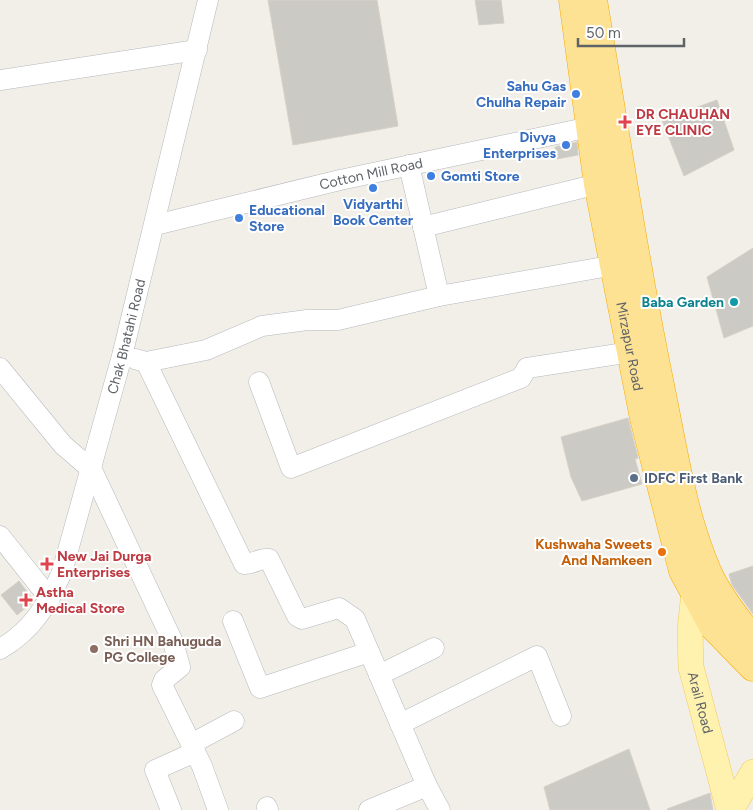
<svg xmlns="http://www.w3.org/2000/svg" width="753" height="810" viewBox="0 0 753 810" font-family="Figtree,sans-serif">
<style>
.building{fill:#cccac5;stroke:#d6d1c6}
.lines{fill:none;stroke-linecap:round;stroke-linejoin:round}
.minor-casing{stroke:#b5b8bc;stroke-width:21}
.major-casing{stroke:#f2c960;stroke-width:26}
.highway-casing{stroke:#f9ab00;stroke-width:29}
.minor{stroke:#fff;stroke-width:20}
.major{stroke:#fff2af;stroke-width:25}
.highway{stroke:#fde293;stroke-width:28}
.shop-dot{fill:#3f7fe0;stroke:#fff;stroke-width:2}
.health-dot{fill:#e0444e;stroke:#fff;stroke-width:2}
.culture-dot{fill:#0f9aa8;stroke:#fff;stroke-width:2}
.service-dot{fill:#5c6f8a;stroke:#fff;stroke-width:2}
.food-dot{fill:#e8710a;stroke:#fff;stroke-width:2}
.education-dot{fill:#8d6e63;stroke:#fff;stroke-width:2}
.labels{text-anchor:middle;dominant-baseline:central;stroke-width:4;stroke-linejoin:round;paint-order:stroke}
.shop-label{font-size:14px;font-weight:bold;fill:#366cbe;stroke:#fff;text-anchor:end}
.health-label{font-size:14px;font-weight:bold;fill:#be3a42;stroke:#fff;text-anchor:start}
.street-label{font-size:14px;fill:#5f6368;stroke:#fff}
.culture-label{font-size:14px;font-weight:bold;fill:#0d838f;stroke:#fff;text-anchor:end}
.service-label{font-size:14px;font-weight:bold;fill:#4e5e75;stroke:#fff;text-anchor:start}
.food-label{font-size:14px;font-weight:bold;fill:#c56008;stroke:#fff;text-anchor:end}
.education-label{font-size:14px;font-weight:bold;fill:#785e54;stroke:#fff;text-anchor:start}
</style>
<rect width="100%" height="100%" fill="#f1efe8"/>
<!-- building -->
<g class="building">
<polygon points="268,0 377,0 398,126 293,145"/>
<polygon points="475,0 501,0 504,23 479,25"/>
<polygon points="717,100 734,150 684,176 662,120"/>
<polygon points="577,142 578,155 557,159 555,147"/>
<polygon points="753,248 753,326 724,338 707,277"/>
<polygon points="628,418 638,458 635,459 642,484 582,501 571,477 561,437"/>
<polygon points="753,566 753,614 732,585 729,574"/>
<polygon points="19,581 34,601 17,615 1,595"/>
<polygon points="629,749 650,810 550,810 544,787"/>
<polygon points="710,793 713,810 668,810 667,809"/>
</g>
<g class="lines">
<defs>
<g id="minor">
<polyline points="0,80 197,50"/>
<polyline points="409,165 439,296"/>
<path id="s1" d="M155 225 340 180 604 124"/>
<polyline points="423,227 598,184"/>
<polyline points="135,359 146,362 206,350 262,326 307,320 338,320 439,296 615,265"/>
<path d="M146 362 244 564C253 565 260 557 269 559L297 616 302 619 339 608 355 619 427 786 440 810"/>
<polyline points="0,368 63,445 92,470 173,642 180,667 164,680 162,685 202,766 218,810"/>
<polyline points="259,382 291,468 521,378 527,368 631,352"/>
<polyline points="0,536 50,599"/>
<polyline points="233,621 260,688 369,652"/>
<path id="s2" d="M0 649C32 631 48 604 62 572L122 356 208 0"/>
<polyline points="379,675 434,648"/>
<polyline points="400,724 537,656 561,716"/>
<polyline points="191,744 234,721"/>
<polyline points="267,807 268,810"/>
<polyline points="171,810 155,770 195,752"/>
<polyline points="369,810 427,786"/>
</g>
<g id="major">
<path id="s3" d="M694 593 690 630 691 667 729 810"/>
<polyline points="731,810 753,772"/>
</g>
<g id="highway">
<path id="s4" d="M573 0 598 184 644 418 683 571 713 626 753 667"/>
<path d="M593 0C615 132 635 264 662 395 674 454 683 515 707 571 718 596 736 618 753 640"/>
</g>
</defs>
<!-- minor casing -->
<use href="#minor" class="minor-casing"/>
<!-- major casing -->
<use href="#major" class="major-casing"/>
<!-- highway casing -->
<use href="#highway" class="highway-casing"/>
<!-- minor -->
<use href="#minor" class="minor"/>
<!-- major -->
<use href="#major" class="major"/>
<!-- highway -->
<use href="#highway" class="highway"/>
</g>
<!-- markers -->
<g class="shop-dot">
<circle cx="576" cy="94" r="5"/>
<circle cx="566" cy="145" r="5"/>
<circle cx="431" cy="176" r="5"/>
<circle cx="373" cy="188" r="5"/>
<circle cx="239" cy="218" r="5"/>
</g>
<g class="health-dot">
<path d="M622.5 114.5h5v5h5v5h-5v5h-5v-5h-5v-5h5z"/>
<path d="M44.5 556.5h5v5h5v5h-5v5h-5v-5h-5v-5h5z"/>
<path d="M23.5 592.5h5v5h5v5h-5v5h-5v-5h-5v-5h5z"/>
</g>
<circle class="culture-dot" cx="734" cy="302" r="5"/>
<circle class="service-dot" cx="634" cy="478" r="5"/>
<circle class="food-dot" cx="662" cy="552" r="5"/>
<circle class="education-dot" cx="94" cy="649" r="5"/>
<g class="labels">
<!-- shop labels -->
<g class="shop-label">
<text x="566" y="86">Sahu Gas<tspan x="566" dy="16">Chulha Repair</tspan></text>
<text x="556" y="137">Divya<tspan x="556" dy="16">Enterprises</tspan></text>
<text x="441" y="176" text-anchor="start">Gomti Store</text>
<text x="373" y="204" text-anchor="middle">Vidyarthi<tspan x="373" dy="16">Book Center</tspan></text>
<text x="249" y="210" text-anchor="start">Educational<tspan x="249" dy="16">Store</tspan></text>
</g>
<!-- health labels -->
<g class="health-label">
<text x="636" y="114">DR CHAUHAN<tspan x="636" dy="16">EYE CLINIC</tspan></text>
<text x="57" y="556">New Jai Durga<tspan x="57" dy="16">Enterprises</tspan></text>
<text x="36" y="592">Astha<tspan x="36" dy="16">Medical Store</tspan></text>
</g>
<!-- street labels -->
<g class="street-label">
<text stroke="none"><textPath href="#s1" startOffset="222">Cotton Mill Road</textPath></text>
<text stroke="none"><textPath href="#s2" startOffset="345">Chak Bhatahi Road</textPath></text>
<text stroke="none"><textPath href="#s4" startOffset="351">Mirzapur Road</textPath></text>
<text stroke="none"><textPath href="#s3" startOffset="111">Arail Road</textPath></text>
</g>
<!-- culture labels -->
<g class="culture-label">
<text x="724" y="302">Baba Garden</text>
</g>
<!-- service labels -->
<g class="service-label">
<text x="644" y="478">IDFC First Bank</text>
</g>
<!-- food labels -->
<g class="food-label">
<text x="652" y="544">Kushwaha Sweets<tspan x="652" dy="16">And Namkeen</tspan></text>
</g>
<!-- education labels -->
<g class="education-label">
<text x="104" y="641">Shri HN Bahuguda<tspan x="104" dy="16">PG College</tspan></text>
</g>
</g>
<!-- scale -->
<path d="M578 38v8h106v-8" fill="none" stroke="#5f6368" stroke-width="2.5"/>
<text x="586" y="38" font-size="15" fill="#5f6368" stroke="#ffffff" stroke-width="4" paint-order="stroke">50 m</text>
</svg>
